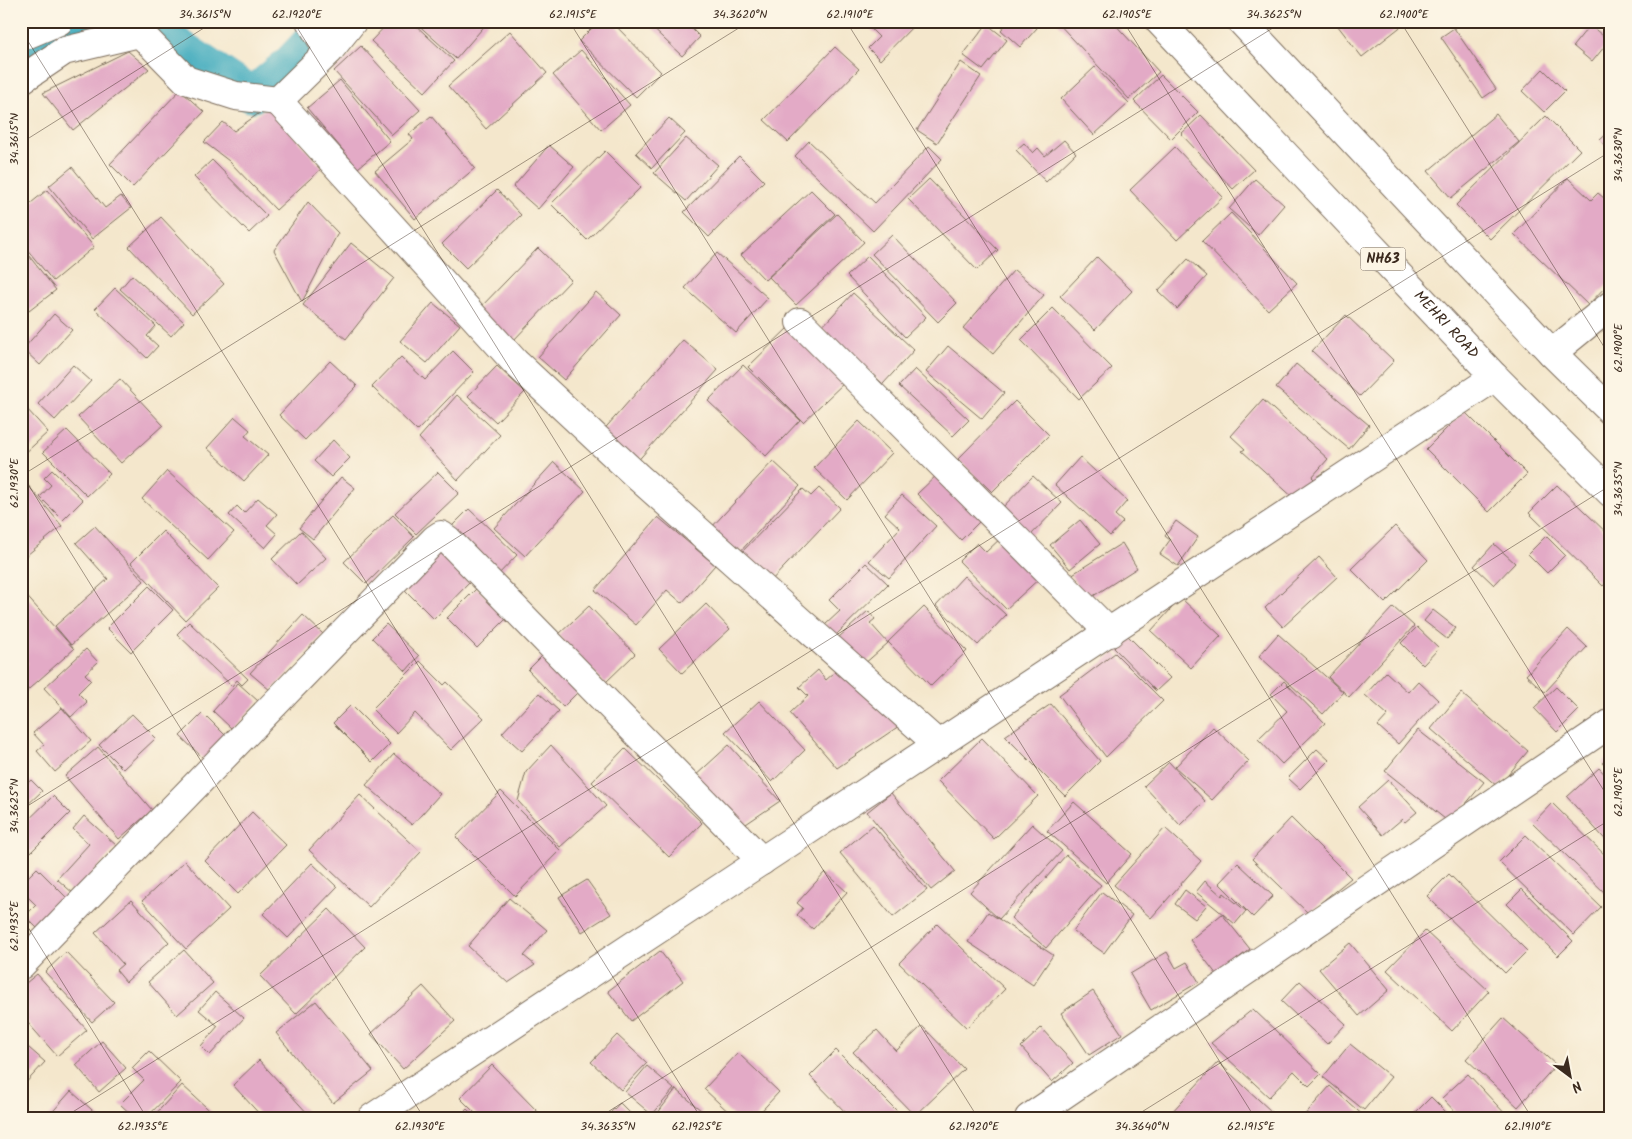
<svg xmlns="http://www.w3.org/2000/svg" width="1632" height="1139" viewBox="0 0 1632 1139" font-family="Kalam,sans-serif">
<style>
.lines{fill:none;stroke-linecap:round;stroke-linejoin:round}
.canal{stroke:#3fabbe;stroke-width:36}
.building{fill:#e3aac6}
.street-casing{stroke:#7c6c5b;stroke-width:30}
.highway-casing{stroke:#7c6c5b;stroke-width:30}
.street{stroke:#fff;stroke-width:28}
.highway{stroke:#fff;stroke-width:28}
.ticks{fill:none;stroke:#3b2a1e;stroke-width:1;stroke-opacity:0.45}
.labels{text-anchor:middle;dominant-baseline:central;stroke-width:4;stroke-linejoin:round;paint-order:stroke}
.shield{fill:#fcf5e5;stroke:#75675a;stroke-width:1}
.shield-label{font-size:14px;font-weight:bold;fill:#3b2a1e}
.street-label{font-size:15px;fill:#3b2a1e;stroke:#fcf5e5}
.neatline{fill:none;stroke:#3b2a1e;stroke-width:2}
.ticks-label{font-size:12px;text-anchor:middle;fill:#3b2a1e}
</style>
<rect width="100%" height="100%" fill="#fcf5e5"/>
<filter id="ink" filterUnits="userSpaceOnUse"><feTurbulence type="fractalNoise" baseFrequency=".02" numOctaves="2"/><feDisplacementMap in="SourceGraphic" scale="10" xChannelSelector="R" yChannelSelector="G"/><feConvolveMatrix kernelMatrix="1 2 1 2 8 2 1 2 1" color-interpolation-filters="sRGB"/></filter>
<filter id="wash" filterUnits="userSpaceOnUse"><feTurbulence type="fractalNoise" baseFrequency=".0096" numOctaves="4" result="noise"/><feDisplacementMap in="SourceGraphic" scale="20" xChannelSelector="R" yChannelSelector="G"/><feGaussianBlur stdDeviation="1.12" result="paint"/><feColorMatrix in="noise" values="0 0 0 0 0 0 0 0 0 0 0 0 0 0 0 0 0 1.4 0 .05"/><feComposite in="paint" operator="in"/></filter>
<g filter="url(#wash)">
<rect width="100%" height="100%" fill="#f4e7cc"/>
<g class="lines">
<!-- canal -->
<g class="canal">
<polyline points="141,21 252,95 290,63 330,21"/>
<polyline points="21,61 63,34 125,21"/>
</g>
</g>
<g id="blocks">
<!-- building -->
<g class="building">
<polygon points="390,21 411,21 454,61 425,92 371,41"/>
<polygon points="414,21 487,21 488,22 456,59"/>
<polygon points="599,21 611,21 661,72 636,97 579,41"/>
<polygon points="645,21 684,21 700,37 682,56"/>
<polygon points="876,21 918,21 880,60 868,48 879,37 870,28"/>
<polygon points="1009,21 1030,21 1037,28 1020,47 1001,30"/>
<polygon points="1056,21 1112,21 1159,72 1129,99"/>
<polygon points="1334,21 1408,21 1362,57"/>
<polygon points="987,24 1007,40 983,70 963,55"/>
<polygon points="1590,25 1609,41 1592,62 1573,46"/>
<polygon points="1454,28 1496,89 1483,98 1441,37"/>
<polygon points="510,31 547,73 486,129 448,86"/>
<polygon points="361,46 420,110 392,135 334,71"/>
<polygon points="835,47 859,69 788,142 764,120"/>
<polygon points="581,50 630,105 601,130 553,75"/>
<polygon points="128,51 149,69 73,130 43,93"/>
<polygon points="961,62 981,76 937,143 917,130"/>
<polygon points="1095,67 1129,103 1094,135 1061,99"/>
<polygon points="1543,69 1565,91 1544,112 1522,91"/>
<polygon points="1161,75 1198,112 1171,139 1134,101"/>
<polygon points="340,80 390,141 358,168 307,108"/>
<polygon points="180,90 204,112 133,187 110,164"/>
<polygon points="268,107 322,168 276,210 229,161 204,142 223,122 234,131"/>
<polygon points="1496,114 1519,142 1451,198 1428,171"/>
<polygon points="1201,115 1254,170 1233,189 1181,134"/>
<polygon points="431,116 475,168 415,219 375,171 413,139 409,134"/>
<polygon points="1546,116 1580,150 1490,239 1456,205"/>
<polygon points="669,118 685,133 652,168 636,153"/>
<polygon points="1611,130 1611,152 1600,140"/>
<polygon points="686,138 718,165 686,201 654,173"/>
<polygon points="1064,140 1076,153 1046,182 1016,150 1024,143 1033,153 1038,148 1045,156"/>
<polygon points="809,141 875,203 929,146 942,159 873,231 795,156"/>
<polygon points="549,145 574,167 538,209 513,187"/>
<polygon points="1175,147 1223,197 1177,240 1130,190"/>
<polygon points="605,151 641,187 587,240 551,204"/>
<polygon points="739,156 764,181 709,237 684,212"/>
<polygon points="212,160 267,216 249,233 194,177"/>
<polygon points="72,167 105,208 121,196 131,208 92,239 49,186"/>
<polygon points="1568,178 1591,200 1598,193 1611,204 1611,281 1588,305 1514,234"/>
<polygon points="929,179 998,250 977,270 908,199"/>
<polygon points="1255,179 1284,205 1258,235 1229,209"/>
<polygon points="47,190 94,247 53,281 21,242 21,211"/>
<polygon points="497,190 521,215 466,268 442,244"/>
<polygon points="811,190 835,214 765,280 741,255"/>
<polygon points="308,202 338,233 302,302 274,250"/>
<polygon points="1231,213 1297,283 1268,310 1202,241"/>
<polygon points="837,214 864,242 796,305 769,277"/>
<polygon points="161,217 224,284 192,314 129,247"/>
<polygon points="892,235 957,303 938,322 872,254"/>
<polygon points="351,243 394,278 346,339 303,305"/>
<polygon points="21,246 56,290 29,311 21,302"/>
<polygon points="538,248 571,280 512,342 478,310"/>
<polygon points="717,253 768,298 736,333 685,288"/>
<polygon points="868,256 926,317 905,337 847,276"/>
<polygon points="1097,257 1132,291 1095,330 1060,296"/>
<polygon points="1188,259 1207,276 1177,309 1158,291"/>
<polygon points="1014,270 1044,295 993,354 963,328"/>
<polygon points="132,275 184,322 171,336 120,289"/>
<polygon points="115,288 156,326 147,336 158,346 147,358 95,309"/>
<polygon points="596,292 621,315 564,380 538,357"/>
<polygon points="853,293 914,350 883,384 821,328"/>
<polygon points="433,303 460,325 427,363 400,341"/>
<polygon points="1053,308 1112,368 1079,399 1021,340"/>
<polygon points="54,314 72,330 40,365 23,349"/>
<polygon points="1346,315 1394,361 1360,396 1312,351"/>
<polygon points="791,325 846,381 803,422 748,367"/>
<polygon points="683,340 718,370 634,465 600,434"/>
<polygon points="948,346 1004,393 982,419 926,372"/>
<polygon points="453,351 474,372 417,431 372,387 401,357 425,380"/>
<polygon points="330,361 357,386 305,440 279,415"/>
<polygon points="1296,364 1369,425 1349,449 1276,388"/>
<polygon points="73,365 91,381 55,420 38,404"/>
<polygon points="743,365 800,420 766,456 708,401"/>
<polygon points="497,366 525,392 496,422 468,396"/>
<polygon points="915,369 969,420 953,436 899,386"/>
<polygon points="120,379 163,425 121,463 78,417"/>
<polygon points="457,395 500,435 458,480 419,438"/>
<polygon points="1263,400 1328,459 1312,477 1314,479 1296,500 1242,451 1245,449 1231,436"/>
<polygon points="1015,401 1049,435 992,492 958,459"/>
<polygon points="26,408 48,432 21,457 21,412"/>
<polygon points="1464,411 1527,474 1489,512 1426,449"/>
<polygon points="235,417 250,430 245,436 268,455 244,481 207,448"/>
<polygon points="859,421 892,453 847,500 814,468"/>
<polygon points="67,430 110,474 87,496 43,452"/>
<polygon points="333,440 350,458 331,477 314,461"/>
<polygon points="1080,457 1127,501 1115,515 1123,522 1110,536 1055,485"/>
<polygon points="773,461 800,486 738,554 710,529"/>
<polygon points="554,462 585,491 525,556 494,528"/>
<polygon points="52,470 83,500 63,520 40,497 51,485 44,478"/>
<polygon points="167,471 234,532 208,560 142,499"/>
<polygon points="941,471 985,516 961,540 917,494"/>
<polygon points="438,472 459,493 416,534 395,513"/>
<polygon points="1033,476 1062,503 1027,539 998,512"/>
<polygon points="341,477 355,488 313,539 299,528"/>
<polygon points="27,484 62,526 21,560 21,489"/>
<polygon points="1557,485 1611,537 1611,578 1603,586 1529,513"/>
<polygon points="819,488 840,508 767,585 737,557 803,489 811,496"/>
<polygon points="902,495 936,526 889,578 869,561 900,528 885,514"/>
<polygon points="258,498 277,514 267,525 277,534 265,548 229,515 237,506 244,513"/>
<polygon points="469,509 517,555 496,577 448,530"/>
<polygon points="393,515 414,537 366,584 344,562"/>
<polygon points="658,517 715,565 682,603 667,590 636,625 595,590"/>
<polygon points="1080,520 1100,544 1070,569 1050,545"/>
<polygon points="1176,521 1198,537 1178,566 1160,554 1170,540 1165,536"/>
<polygon points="95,526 144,581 71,645 55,626 108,579 76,543"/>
<polygon points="1395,526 1428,560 1385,603 1351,569"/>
<polygon points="163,531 218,588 185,620 131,563"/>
<polygon points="301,531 326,558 297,585 272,559"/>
<polygon points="1003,536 1042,576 1006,609 959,561 977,543 986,552"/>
<polygon points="1546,536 1565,555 1547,573 1528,554"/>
<polygon points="1122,543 1137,568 1087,600 1071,575"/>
<polygon points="1494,544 1515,563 1494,585 1474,566"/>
<polygon points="435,546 470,582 434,619 398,583"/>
<polygon points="1319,557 1337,577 1283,627 1265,608"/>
<polygon points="866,563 888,584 835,636 825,625 840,611 829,600"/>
<polygon points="964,576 1006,615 978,645 936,606"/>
<polygon points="149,586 173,610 131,652 107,628"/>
<polygon points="477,588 507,618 477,648 447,618"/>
<polygon points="22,591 74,649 21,696 21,669 28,663 21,655"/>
<polygon points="1181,598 1221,636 1191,668 1151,631"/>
<polygon points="706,604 730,629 682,673 659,649"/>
<polygon points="589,606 635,654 605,683 558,635"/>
<polygon points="924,607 967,651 931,686 888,642"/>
<polygon points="1393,607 1414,626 1349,697 1328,677"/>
<polygon points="1433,610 1456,628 1447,639 1424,621"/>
<polygon points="868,611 875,619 870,623 888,643 863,665 839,637"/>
<polygon points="303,615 323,634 271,691 250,673"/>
<polygon points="189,622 248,679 242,685 237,680 232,686 177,634"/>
<polygon points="386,624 419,656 406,671 372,638"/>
<polygon points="1417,627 1439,648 1423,665 1401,643"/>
<polygon points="1568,629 1587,647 1545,692 1526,675"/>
<polygon points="1278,634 1343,692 1323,714 1259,656"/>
<polygon points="1127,635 1170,678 1156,691 1114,648"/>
<polygon points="86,649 98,662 85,674 91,680 78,693 87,702 71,717 44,688"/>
<polygon points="547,651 582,688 563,707 528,670"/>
<polygon points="1115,653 1163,701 1106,757 1059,695"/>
<polygon points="420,661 444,685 447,682 484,718 451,750 415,713 396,733 372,709"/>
<polygon points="843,665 899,726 837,768 790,713 808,696 799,687 818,670 826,680"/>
<polygon points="1386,672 1408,692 1418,681 1438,700 1398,744 1378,726 1388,715 1365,695"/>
<polygon points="1284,681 1325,723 1282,764 1258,739 1287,711 1271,694"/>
<polygon points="238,683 258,701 232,729 213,711"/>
<polygon points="1556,687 1579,710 1557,732 1534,708"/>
<polygon points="539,693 559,711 522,751 502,733"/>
<polygon points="1461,693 1528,751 1498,787 1431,729"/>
<polygon points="759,701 805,750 772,782 725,732"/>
<polygon points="1051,704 1100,761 1065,796 1005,736"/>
<polygon points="351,705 390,744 372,762 333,723"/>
<polygon points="62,708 91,741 55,772 37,751 44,745 33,733"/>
<polygon points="203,713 227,737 204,759 180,736"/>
<polygon points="132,714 156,738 123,769 99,745"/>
<polygon points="1213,727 1249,761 1212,800 1175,767"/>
<polygon points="1418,730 1484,782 1450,823 1385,771"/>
<polygon points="982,738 1038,796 994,839 938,781"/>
<polygon points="551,745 606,806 560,847 518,801 526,772"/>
<polygon points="729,745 780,801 740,828 693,778"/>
<polygon points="98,747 152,810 119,839 65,776"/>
<polygon points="625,748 702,823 669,857 592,782"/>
<polygon points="1317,749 1329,760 1300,789 1288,778"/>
<polygon points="394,754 440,794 412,825 366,785"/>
<polygon points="1611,755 1611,772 1602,763"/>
<polygon points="1169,762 1205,801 1180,825 1144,786"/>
<polygon points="1599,768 1611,781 1611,846 1567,797"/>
<polygon points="31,780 42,791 21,811 21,789"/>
<polygon points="1388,780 1417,812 1405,822 1402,819 1383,835 1358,807"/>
<polygon points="501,791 560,850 515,896 456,837"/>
<polygon points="891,793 955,871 931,890 867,812"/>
<polygon points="360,795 421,852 369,907 309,850"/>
<polygon points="53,796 70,813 31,852 21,842 21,827"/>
<polygon points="1074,802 1132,854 1106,883 1047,831"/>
<polygon points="1552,803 1611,861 1611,893 1608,896 1533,823"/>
<polygon points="252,812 286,845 238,894 205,861"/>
<polygon points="84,816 117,846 74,894 57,879 89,844 73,829"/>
<polygon points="1291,818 1351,878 1308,913 1252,859"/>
<polygon points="1032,824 1062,851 999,919 970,892"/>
<polygon points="873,825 927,890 893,917 840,853"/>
<polygon points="1165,828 1201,861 1151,918 1114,885"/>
<polygon points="1526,835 1601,907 1574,935 1499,862"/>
<polygon points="1066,855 1101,885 1046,948 1011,918"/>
<polygon points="185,861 229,909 186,949 142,901"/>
<polygon points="312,863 337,887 288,938 263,914"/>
<polygon points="1238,863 1273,896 1253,917 1219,883"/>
<polygon points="37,868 68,899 38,929 25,916 36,905 21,890 21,884"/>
<polygon points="825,872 847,892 813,929 797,915 803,908 797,903"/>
<polygon points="1449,874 1527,951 1505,973 1427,896"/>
<polygon points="587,880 611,914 582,932 559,897"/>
<polygon points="1205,881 1222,896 1224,893 1246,911 1235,924 1196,892"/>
<polygon points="1522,889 1573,941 1558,956 1507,904"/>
<polygon points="1185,890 1206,906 1195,919 1175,904"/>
<polygon points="1102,892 1132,915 1104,953 1073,931"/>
<polygon points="509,898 547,930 524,956 535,965 508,983 468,946"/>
<polygon points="131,900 169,942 126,982 116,970 123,964 95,933"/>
<polygon points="329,909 365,947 296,1014 260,976"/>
<polygon points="988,912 1053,955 1033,985 968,942"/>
<polygon points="1222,914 1250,949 1217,975 1190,940"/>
<polygon points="937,924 1005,989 967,1028 899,963"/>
<polygon points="1425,931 1489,991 1452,1031 1387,970"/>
<polygon points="1350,943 1389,990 1359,1016 1319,969"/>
<polygon points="184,950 213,983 177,1015 148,982"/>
<polygon points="660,951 683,981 631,1021 608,991"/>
<polygon points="66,952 114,1002 92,1022 45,972"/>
<polygon points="1167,952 1176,968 1187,962 1199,982 1151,1010 1130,974"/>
<polygon points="37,974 87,1030 57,1056 21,1015 21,987"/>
<polygon points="1300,981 1346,1024 1327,1044 1281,1001"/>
<polygon points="423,986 455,1021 403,1069 371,1034"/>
<polygon points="1093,991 1122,1034 1089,1055 1061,1013"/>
<polygon points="215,992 244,1018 210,1055 201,1046 218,1026 199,1010"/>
<polygon points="316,1001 373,1071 333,1103 276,1033"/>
<polygon points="1253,1009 1321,1074 1309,1086 1294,1071 1269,1097 1211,1043"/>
<polygon points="1503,1018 1556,1065 1518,1107 1466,1059"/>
<polygon points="922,1026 964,1069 915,1116 853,1052 877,1030 896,1051"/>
<polygon points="1041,1028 1073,1063 1052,1082 1021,1047"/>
<polygon points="617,1035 647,1063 621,1090 591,1062"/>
<polygon points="21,1041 45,1062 21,1088"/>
<polygon points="102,1041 126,1068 99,1092 76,1065"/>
<polygon points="1350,1044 1391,1077 1364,1110 1323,1077"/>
<polygon points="836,1050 904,1118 851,1118 810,1076"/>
<polygon points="149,1051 181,1082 146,1118 135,1118 120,1104 144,1080 132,1068"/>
<polygon points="738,1053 779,1092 755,1118 735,1118 704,1089"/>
<polygon points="259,1060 309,1115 306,1118 263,1118 233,1085"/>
<polygon points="1218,1062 1272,1112 1266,1118 1172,1118 1169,1115"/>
<polygon points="492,1065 538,1112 533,1118 480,1118 460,1098"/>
<polygon points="647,1066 674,1089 652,1115 625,1092"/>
<polygon points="1468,1074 1509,1118 1461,1118 1442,1098"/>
<polygon points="182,1085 218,1118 152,1118"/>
<polygon points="1330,1086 1366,1118 1302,1118"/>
<polygon points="676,1089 702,1111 697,1118 654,1118"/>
<polygon points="71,1091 101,1118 47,1118"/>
<polygon points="1431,1097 1452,1118 1410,1118"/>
<polygon points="620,1103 635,1118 605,1118"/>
<polygon points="467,1109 476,1118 458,1118"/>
</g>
</g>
</g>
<g filter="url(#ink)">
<use href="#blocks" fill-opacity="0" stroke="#7c6c5b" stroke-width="1"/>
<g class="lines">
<defs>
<g id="street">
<polyline points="310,21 329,51"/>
<polyline points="21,37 59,21"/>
<polyline points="21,80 64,51 140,33 186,80 236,96 278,101 329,51 353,21"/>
<polyline points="278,101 515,362 638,477 939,745"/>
<polyline points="800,322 1110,633"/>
<polyline points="1552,353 1611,305"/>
<polyline points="21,965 435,539 441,535 448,540 762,861"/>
<polyline points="372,1118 1495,377"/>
<polyline points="1029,1118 1611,723"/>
</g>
<g id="highway">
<path id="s1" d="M1159 21 1495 377 1611 493"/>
<polyline points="1241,21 1552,353 1611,411"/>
</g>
</defs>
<!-- street casing -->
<use href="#street" class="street-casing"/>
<!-- highway casing -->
<use href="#highway" class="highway-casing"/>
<!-- street -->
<use href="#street" class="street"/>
<!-- highway -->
<use href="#highway" class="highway"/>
</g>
</g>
<!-- ticks -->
<path class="ticks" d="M293 21 978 1118M569 21 1255 1118M846 21 1532 1118M1123 21 1611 802M1400 21 1611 358M21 30 701 1118M21 143 215 21M21 473 424 1118M21 476 750 21M21 810 1284 21M21 916 147 1118M63 1118 1611 151M598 1118 1611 485M1132 1118 1611 819"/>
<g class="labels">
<!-- shield labels -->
<rect class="shield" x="1360.5" y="247.5" width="45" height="23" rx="4"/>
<g class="shield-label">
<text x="1383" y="259">NH63</text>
</g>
<!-- street labels -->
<g class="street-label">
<text stroke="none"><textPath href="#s1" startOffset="418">MEHRI ROAD</textPath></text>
</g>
</g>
<!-- margin -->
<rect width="1632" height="1139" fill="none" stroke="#fcf5e5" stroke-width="55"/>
<!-- north arrow -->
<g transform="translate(1570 1076) rotate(148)" stroke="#fcf5e5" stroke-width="4" paint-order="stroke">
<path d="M0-4L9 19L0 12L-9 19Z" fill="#3b2a1e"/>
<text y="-8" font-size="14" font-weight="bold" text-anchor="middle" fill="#3b2a1e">N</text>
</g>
<rect x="28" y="28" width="1576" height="1084" class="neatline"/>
<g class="ticks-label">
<text x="205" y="18">34.3615°N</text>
<text x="297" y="18">62.1920°E</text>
<text x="573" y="18">62.1915°E</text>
<text x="740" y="18">34.3620°N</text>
<text x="850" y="18">62.1910°E</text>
<text x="1127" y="18">62.1905°E</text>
<text x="1274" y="18">34.3625°N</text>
<text x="1404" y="18">62.1900°E</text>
<text transform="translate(14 139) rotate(-90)" y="4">34.3615°N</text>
<text transform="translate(1618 155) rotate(-90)" y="4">34.3630°N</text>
<text transform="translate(1618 348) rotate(-90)" y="4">62.1900°E</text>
<text transform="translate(14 483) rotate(-90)" y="4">62.1930°E</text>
<text transform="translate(1618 489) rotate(-90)" y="4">34.3635°N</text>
<text transform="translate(1618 792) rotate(-90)" y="4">62.1905°E</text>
<text transform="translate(14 806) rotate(-90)" y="4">34.3625°N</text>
<text transform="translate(14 926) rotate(-90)" y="4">62.1935°E</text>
<text x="143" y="1130">62.1935°E</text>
<text x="420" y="1130">62.1930°E</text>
<text x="608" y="1130">34.3635°N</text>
<text x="697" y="1130">62.1925°E</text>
<text x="974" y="1130">62.1920°E</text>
<text x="1142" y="1130">34.3640°N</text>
<text x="1251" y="1130">62.1915°E</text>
<text x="1528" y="1130">62.1910°E</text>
</g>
</svg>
